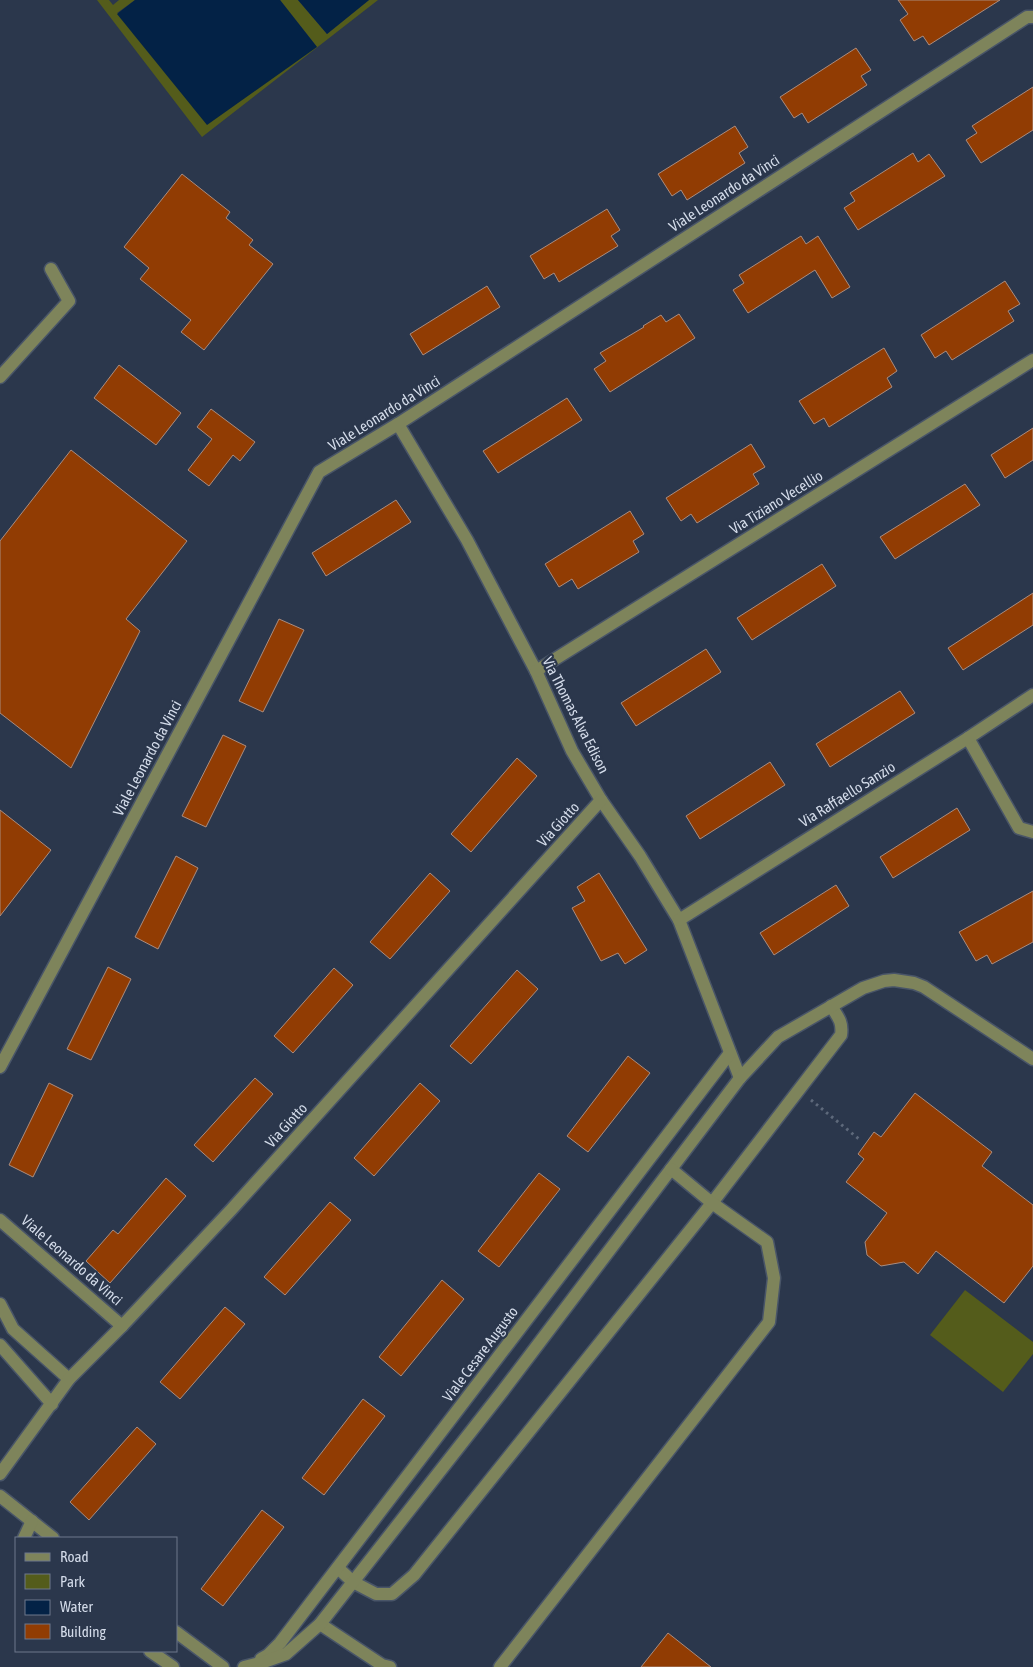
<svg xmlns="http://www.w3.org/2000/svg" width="1033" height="1667" viewBox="0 0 1033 1667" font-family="'Asap Condensed',sans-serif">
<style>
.green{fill:#545c1b}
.water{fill:#032246}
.building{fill:#913c03;stroke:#aa8c7f}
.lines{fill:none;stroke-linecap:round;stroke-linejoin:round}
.minor-casing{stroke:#495568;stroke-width:15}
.path{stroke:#5e697b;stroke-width:3;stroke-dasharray:2.5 4;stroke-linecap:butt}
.minor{stroke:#7e845b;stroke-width:12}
.labels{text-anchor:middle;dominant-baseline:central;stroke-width:4.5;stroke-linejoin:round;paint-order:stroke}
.street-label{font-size:15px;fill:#d3dbe9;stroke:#2b374c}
</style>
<rect width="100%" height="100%" fill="#2b374c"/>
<!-- green -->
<g class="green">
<polygon points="97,0 109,0 113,5 119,0 135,0 117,13 317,47 280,0 298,0 327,34 369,0 378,0 202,137"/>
<polygon points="965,1290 1033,1342 1033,1354 1003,1392 930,1335"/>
</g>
<!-- water -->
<g class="water">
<polygon points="135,0 280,0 317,47 207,125 117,14"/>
<polygon points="298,0 369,0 327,34"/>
</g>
<!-- building -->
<g class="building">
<polygon points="898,0 1000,0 929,45 923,36 914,41 900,20 908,14"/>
<polygon points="856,48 871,70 861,76 867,85 808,123 802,113 794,118 780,97"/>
<polygon points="1033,87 1033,130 981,163 966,140 977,133 972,126"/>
<polygon points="735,126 748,147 739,153 745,163 687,200 681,190 672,196 658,174"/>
<polygon points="913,153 918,162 929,154 945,176 858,230 844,208 855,201 850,193"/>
<polygon points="182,174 230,212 226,218 253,240 249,245 273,264 204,350 181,332 191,320 140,279 149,268 124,247"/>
<polygon points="607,209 620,230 611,236 618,246 559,282 554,273 544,279 530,256"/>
<polygon points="801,236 806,244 818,236 850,287 832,298 815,270 748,313 733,290 744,283 739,275"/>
<polygon points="1005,281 1020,304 1008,311 1014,321 952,360 946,351 935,358 921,335"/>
<polygon points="487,286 500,307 423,355 410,334"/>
<polygon points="679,314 695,338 610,392 594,369 606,361 600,353 644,327 643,326 661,315 666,322"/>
<polygon points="884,348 897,371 887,378 892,387 829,427 824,418 814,424 799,401"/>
<polygon points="119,365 181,413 156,445 94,398"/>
<polygon points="567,398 582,420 498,473 483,451"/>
<polygon points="211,409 255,442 240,461 233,455 209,486 188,470 212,439 197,427"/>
<polygon points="1033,428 1033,460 1005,478 991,455"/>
<polygon points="751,444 765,467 753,474 759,484 697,523 691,514 681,521 666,498"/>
<polygon points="71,450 187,541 126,619 140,631 71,768 0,713 0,541"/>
<polygon points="965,484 980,505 895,559 880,537"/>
<polygon points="396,500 411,522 326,576 312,553"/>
<polygon points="630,511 644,534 633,541 639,552 578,589 572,579 559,587 545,564"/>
<polygon points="822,564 836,586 752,640 737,618"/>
<polygon points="1033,593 1033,625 963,670 948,648"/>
<polygon points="279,619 304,630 263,712 239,701"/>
<polygon points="706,649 721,672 636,726 621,703"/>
<polygon points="900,691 915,713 830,767 816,744"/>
<polygon points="223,735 246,746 206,827 182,816"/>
<polygon points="517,758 537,776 471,852 451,834"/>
<polygon points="770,762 785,785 700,839 686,816"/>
<polygon points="957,808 970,830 893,878 880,857"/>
<polygon points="0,810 51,850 0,916"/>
<polygon points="176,856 198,868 158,949 135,937"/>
<polygon points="430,873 450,891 390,959 370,942"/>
<polygon points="599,873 647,950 625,964 618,953 601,961 572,908 585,901 577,887"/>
<polygon points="836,885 849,906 774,955 760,933"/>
<polygon points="1033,891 1033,942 992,964 987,955 976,961 959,932"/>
<polygon points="108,967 131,979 91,1060 67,1049"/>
<polygon points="334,968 353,985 293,1053 274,1036"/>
<polygon points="517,970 538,989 471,1064 450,1046"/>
<polygon points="628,1056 650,1073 588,1152 567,1136"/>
<polygon points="255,1078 273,1094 213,1162 194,1145"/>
<polygon points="49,1083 73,1095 33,1177 9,1165"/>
<polygon points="420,1083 440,1101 374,1176 354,1158"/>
<polygon points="915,1093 992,1152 982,1166 1033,1205 1033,1266 1004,1303 936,1251 918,1274 904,1262 881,1266 867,1255 865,1242 887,1213 846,1182 864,1159 858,1154 874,1132 881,1137"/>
<polygon points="539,1173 560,1189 499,1267 478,1251"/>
<polygon points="166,1178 186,1196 110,1283 86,1261 113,1230 118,1234"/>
<polygon points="330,1202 351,1220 285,1295 264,1277"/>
<polygon points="442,1280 464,1299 401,1376 379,1357"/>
<polygon points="225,1307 245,1324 180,1399 160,1382"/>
<polygon points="363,1399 385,1416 324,1495 302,1478"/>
<polygon points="137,1427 156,1444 89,1520 70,1502"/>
<polygon points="262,1510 284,1527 223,1606 201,1589"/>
<polygon points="668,1633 711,1667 641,1667"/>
</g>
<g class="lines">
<defs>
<g id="minor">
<polyline points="0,377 69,301 51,269"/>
<polyline points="398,424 467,540 536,671 572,751 601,800 640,856 679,920 740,1078"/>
<polyline points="536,671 1033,360"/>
<polyline points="968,738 1019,828 1033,832"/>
<polyline points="679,920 968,738 1033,695"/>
<polyline points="0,1067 319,472 398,424 1027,17 1033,17"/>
<polyline points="0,1220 122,1326"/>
<polyline points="0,1304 13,1329 69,1379"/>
<polyline points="0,1345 52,1404"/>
<polyline points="0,1474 69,1379 122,1326 231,1210 601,800"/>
<polyline points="0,1496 53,1538"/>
<polyline points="24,1538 32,1521"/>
<path d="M338 1568 353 1582 376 1594H392L414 1575 712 1203 841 1035C843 1022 838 1017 831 1006"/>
<polyline points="320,1624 382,1665 390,1667"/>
<polyline points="176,1632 223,1667"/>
<polyline points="150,1651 173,1667"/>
<polyline points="261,1659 268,1655 280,1643 730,1053"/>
<polyline points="244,1667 264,1662 286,1654 320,1624 502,1392 740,1078 778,1037 863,988 884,981 894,980 914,983 924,987 1033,1059"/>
<polyline points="500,1667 769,1322 774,1278 767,1242 712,1203 671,1169"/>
</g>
</defs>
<!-- minor casing -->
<use href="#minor" class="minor-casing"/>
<!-- path -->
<polyline class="path" points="811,1100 859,1139"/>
<!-- minor -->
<use href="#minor" class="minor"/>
</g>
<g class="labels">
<!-- street labels -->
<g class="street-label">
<text transform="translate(724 193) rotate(-33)">Viale Leonardo da Vinci</text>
<text transform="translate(384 413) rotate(-32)">Viale Leonardo da Vinci</text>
<text transform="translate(776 502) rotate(-32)">Via Tiziano Vecellio</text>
<text transform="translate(576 715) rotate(63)">Via Thomas Alva Edison</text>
<text transform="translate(147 758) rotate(-62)">Viale Leonardo da Vinci</text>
<text transform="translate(847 794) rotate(-32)">Via Raffaello Sanzio</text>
<text transform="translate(558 824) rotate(-48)">Via Giotto</text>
<text transform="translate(286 1125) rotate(-48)">Via Giotto</text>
<text transform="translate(72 1260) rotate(41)">Viale Leonardo da Vinci</text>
<text transform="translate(480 1354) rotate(-53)">Viale Cesare Augusto</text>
</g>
</g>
<!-- legend -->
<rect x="15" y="1537" width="162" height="115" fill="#2b374c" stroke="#6e798b"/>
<rect x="25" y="1553" width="25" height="8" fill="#7e845b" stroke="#6e798b"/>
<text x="60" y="1562" font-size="15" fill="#d3dbe9">Road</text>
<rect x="25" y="1574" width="25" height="15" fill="#545c1b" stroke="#6e798b"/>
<text x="60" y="1587" font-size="15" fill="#d3dbe9">Park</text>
<rect x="25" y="1600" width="25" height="15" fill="#032246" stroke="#6e798b"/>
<text x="60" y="1612" font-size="15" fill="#d3dbe9">Water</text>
<rect x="25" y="1624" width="25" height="15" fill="#913c03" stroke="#6e798b"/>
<text x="60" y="1637" font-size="15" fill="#d3dbe9">Building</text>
</svg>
